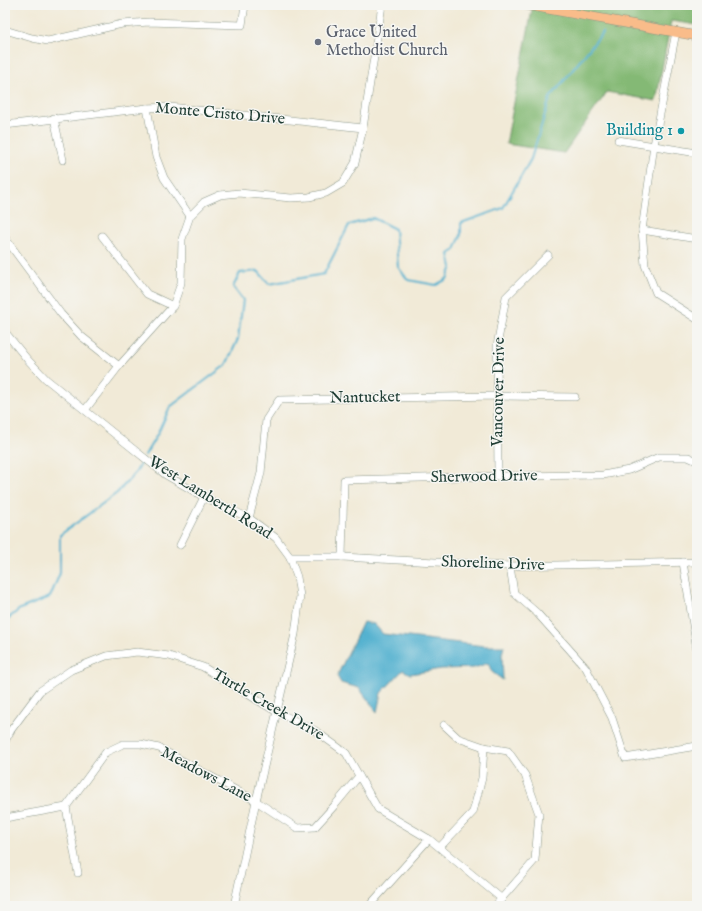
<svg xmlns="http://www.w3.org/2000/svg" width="702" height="911" viewBox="0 0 702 911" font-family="'IM FELL English',serif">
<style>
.forest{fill:#84b975;stroke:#527b54}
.water{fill:#51b0cf;stroke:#387682}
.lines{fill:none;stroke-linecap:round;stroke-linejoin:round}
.stream{stroke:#51b0cf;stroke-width:2}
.minor-casing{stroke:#889486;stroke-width:8}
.major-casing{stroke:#889486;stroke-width:10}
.minor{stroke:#fff;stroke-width:7}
.major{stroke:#f9bc8a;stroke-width:9}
.worship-dot{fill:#6b7280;stroke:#f6f6f2;stroke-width:1.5}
.culture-dot{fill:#0f9aa8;stroke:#f6f6f2;stroke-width:1.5}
.labels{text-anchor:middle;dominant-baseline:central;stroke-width:3;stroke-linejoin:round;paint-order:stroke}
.worship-label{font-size:16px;fill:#5b616d;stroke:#f6f6f2;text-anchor:start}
.street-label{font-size:16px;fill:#1f3d34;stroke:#f6f6f2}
.culture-label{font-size:16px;fill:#0d838f;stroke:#f6f6f2;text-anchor:end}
</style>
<rect width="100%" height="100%" fill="#f6f6f2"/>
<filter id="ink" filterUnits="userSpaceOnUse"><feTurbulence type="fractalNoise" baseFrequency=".025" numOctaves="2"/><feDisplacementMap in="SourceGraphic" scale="8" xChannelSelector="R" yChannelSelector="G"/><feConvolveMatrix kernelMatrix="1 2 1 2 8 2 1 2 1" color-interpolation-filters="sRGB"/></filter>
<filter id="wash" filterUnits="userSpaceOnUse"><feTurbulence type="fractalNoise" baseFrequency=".012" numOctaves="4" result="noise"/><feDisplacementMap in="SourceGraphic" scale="16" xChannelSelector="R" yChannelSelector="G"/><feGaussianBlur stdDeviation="0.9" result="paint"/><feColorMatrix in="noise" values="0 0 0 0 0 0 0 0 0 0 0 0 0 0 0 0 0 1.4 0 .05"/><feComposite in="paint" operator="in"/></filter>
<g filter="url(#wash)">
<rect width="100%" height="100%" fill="#f1ead7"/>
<!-- forest -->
<polygon class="forest" points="533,5 697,5 697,25 671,21 656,101 607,92 564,153 506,144"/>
<!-- water -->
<polygon class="water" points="363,622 374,624 383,634 485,646 504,646 502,654 503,680 492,672 488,663 474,668 441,669 410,674 403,670 381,693 377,712 359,688 341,683 337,676"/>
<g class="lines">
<!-- stream -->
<g class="stream">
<polyline points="616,8 617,5"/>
<polyline points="145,455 158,433 170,407 226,365 238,339 243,300 233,287 240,273 258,271 269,284 324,274 349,225 373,218 395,229 398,267 408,280 436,285 447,279 452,267 449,254 455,250 461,235 461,223 503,208 531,159 550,98 603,32"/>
<polyline points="5,621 20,609 50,597 60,573 60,535 117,493 136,472 143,459"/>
</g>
</g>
</g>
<g filter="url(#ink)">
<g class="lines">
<defs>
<g id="minor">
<polyline points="5,30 32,38 48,41 122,24 149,22 242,25 245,5"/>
<polyline points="676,32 654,145 642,230 645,265 656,293 697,319"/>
<polyline points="147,108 156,157 164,178 190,216"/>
<polyline points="54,118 63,160"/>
<polyline points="5,125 147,108 170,107 363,128"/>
<polyline points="618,140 697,153"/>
<polyline points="642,230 697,239"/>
<polyline points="102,236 147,294 173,306"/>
<polyline points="5,238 61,314 81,336 119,366"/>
<polyline points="5,332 27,359 46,379 137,452 166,475 204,497 249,518 276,538 290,557 297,577 300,596 295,634 256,801 234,906"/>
<polyline points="85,410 119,366 173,306 181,283 182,239 190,216 204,202 220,195 239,193 291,198 309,197 326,193 343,183 355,163 363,128 382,5"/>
<polyline points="498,476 497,346 506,297 548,255"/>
<polyline points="249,518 261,473 266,420 279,400 497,396 575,397"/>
<polyline points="180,545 204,497"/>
<polyline points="290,557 342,557 510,566 697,562"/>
<polyline points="342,557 344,480 498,476 603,475 629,470 659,457 688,457 697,461"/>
<polyline points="683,562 697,650"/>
<polyline points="510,566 514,593 537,613 586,668 612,718 625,758 697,746"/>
<polyline points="444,725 458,738 484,747 508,751 525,775 539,814 535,860 495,906"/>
<polyline points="5,741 11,730 40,691 71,670 106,656 137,652 169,656 203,667 277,712 314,730 346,753 378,809 429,839 502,899"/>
<polyline points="66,807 78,873"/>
<polyline points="5,818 66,807 106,752 123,744 141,744 159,748 256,801 297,828 315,827 335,805 359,776"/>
<polyline points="440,847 473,812 482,778 484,747"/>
<polyline points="369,906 429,839"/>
</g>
<polyline id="major" points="526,5 697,36"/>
</defs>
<!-- minor casing -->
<use href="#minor" class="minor-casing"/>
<!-- major casing -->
<use href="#major" class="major-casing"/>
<!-- minor -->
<use href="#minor" class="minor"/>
<!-- major -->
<use href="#major" class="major"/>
</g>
</g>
<!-- markers -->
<circle class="worship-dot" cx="318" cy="42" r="4"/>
<circle class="culture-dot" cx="681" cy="131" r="4"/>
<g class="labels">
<!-- worship labels -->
<g class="worship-label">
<text x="326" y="33">Grace United<tspan x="326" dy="18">Methodist Church</tspan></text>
</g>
<!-- street labels -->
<g class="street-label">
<text transform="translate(220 114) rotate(5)">Monte Cristo Drive</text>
<text transform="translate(499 392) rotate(-89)">Vancouver Drive</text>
<text transform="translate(365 398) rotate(-1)">Nantucket</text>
<text transform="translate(484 477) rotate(-1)">Sherwood Drive</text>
<text transform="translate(210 498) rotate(32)">West Lamberth Road</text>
<text transform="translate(493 564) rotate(2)">Shoreline Drive</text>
<text transform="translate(268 705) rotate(30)">Turtle Creek Drive</text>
<text transform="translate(206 775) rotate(28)">Meadows Lane</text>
</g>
<!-- culture labels -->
<g class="culture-label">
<text x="673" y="131">Building 1</text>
</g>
</g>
<!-- margin -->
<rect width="702" height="911" fill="none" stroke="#f6f6f2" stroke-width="20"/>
</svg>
